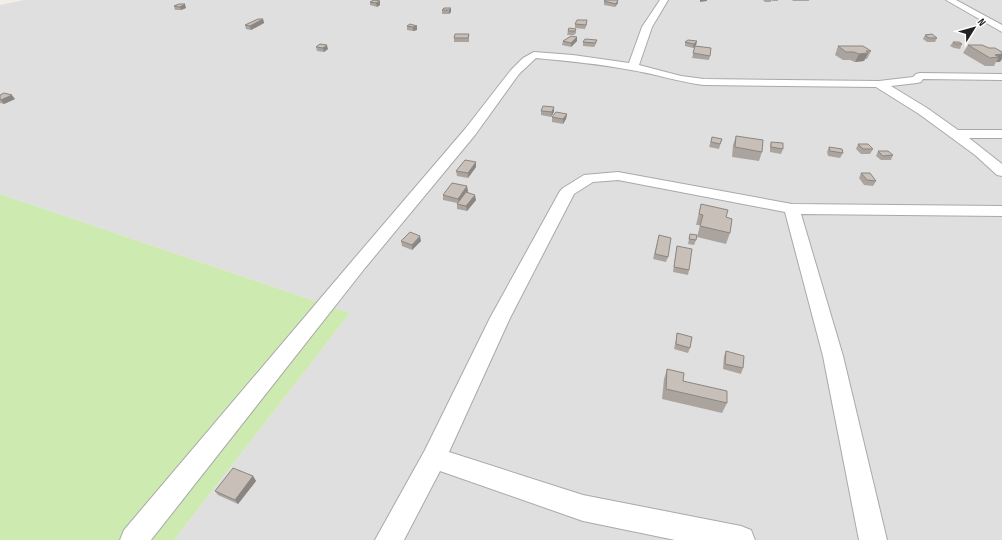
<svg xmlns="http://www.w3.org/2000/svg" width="1002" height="540" viewBox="0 0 1002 540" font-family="'Sofia Sans Condensed',sans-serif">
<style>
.residential{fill:#e0dfdf}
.grass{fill:#cdebb0}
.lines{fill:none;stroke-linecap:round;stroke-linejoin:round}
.minor-casing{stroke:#a9a9a9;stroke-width:2}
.minor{fill:#fff;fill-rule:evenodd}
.wall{fill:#aba49e}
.shaded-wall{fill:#8b8681}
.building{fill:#c7bfb8;stroke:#8b8681}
</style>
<rect width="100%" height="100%" fill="#f2efe9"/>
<!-- residential -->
<polygon class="residential" points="24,0 1002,0 1002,540 174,540 350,313 0,194 0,5"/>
<!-- grass -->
<polygon class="grass" points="0,194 350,313 174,540 0,540"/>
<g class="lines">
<defs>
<g id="minor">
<path d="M660 0H668L652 27 639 65 681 76 704 79 879 81 913 77 916 74 920 73 1002 74V80L923 79 921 82 917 83 891 86 927 108 958 130H1002V138H969L1002 164V176L997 175 975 155 919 114 876 87 704 85C679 82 656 74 631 70 600 64 568 61 536 58L519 74 475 135 365 268 151 540H120L124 530 353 260 465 129 511 70 523 58 534 52 573 55 629 63 642 27Z"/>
<polygon points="946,0 956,0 1002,25 1002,32"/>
<polygon points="618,172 792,204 1002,206 1002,216 801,214 843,356 887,540 859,540 823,356 785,212 618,180 593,182 574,194 510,318 449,452 583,495 741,526 751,530 755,540 675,540 583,521 440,471 404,540 375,540 425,450 490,318 560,191 563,188 584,175"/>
</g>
</defs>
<!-- minor casing -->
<use href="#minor" class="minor-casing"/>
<!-- minor -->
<use href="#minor" class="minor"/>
</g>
<!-- wall -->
<g class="wall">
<polygon points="373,0 380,5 377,7 370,5 370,2"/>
<polygon points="763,0 771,0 771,2 765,2"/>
<polygon points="771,0 778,0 778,1 772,1"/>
<polygon points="792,0 809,0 809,1 793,1"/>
<polygon points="604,1 618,3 615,7 604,5"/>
<polygon points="179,4 186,8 181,10 175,10 174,6"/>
<polygon points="444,8 451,12 449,14 442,14 442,10"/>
<polygon points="263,19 264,23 251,30 246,29 245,25"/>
<polygon points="575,24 587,24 585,29 575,28"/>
<polygon points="407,26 417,26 417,30 413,31 407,30"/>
<polygon points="576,29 576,33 574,35 567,35 568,31"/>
<polygon points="469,34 469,42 454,42 454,38"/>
<polygon points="925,35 937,38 935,42 927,42 923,39"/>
<polygon points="577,37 577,41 571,47 562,45 563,41"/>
<polygon points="597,40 596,44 594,47 583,46 583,42"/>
<polygon points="697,41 696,45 695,46 710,56 709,60 692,58 695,47 693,48 685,46 685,42"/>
<polygon points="953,42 962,44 960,49 954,48 950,46"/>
<polygon points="320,44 328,49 324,52 317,51 316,47"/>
<polygon points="968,45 989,48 1002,52 1000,62 996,62 994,66 985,66 963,53"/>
<polygon points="838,46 871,51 867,59 865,59 864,61 855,62 850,60 843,60 835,55"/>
<polygon points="0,95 15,99 4,104 0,103"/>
<polygon points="554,107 554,112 551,117 541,115 541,111"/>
<polygon points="567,114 566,119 563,124 552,122 552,117"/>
<polygon points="736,136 762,152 759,161 732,157 733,145"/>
<polygon points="712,137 722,139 719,149 709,147"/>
<polygon points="771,142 783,149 781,154 770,152 770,146"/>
<polygon points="858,144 873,149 870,154 861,154 856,149"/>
<polygon points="829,147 843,153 840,158 828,156 827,152"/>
<polygon points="878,151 893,155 891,160 881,160 876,156"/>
<polygon points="476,167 468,178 457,176 456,171"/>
<polygon points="861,173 876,181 873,186 864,185 859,178"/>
<polygon points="468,191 467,192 476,200 467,211 457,209 457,203 443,200 443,195"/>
<polygon points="701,204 726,217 730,233 726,244 697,237 700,225 696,225"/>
<polygon points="690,234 696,240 694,245 688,244"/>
<polygon points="659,235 668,257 666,262 653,259"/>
<polygon points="401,241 421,241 412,250 402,246"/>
<polygon points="677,246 689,270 688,275 673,272 676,251"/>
<polygon points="677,333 690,348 688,353 674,349 676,339"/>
<polygon points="726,351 743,368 741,374 723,369 724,356"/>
<polygon points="667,369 683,381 727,403 722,413 662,399 664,379"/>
<polygon points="253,476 256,481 238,504 218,495 215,491"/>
</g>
<!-- shaded-wall -->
<g class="shaded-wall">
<polygon points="618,0 618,3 615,7 616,4"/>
<polygon points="700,0 707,0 707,1 700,2"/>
<polygon points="380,1 380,5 377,7 376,3"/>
<polygon points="185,4 186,8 181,10 180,7"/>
<polygon points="451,8 451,12 449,14 449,10"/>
<polygon points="263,19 264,23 251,30 250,26"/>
<polygon points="417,26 417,30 413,31 413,27"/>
<polygon points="577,37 577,41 571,47 571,43"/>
<polygon points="697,41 696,45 693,48 694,44"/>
<polygon points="327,45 328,49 324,52 323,48"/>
<polygon points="868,53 864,61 855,62 859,54"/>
<polygon points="1002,54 1002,59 1000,62 996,62 999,57 995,55"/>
<polygon points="12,95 15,99 4,104 1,100"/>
<polygon points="554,107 554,112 551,117 552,112"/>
<polygon points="567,114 566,119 563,124 563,119"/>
<polygon points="476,162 476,167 468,178 468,173"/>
<polygon points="467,186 468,191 459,204 458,199"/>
<polygon points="475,195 476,200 467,211 466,206"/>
<polygon points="420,236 421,241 412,250 412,245"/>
<polygon points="253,476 256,481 238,504 235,500"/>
</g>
<!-- building -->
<g class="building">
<polygon points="374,0 380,1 376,3 370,2"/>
<polygon points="605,0 618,0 616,4 604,1"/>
<polygon points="179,4 185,4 180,7 174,6"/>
<polygon points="444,8 451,8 449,10 442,10"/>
<polygon points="258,19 263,19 250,26 245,25"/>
<polygon points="577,20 587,20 586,25 575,24"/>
<polygon points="410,24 417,26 413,27 407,26"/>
<polygon points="569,28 576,29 575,31 568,31"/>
<polygon points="455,34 469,34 468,38 454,38"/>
<polygon points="932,34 937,38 929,38 925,35"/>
<polygon points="571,36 577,37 571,43 563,41"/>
<polygon points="585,39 597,40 595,43 583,42"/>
<polygon points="688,40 697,41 694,44 685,42"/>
<polygon points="953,42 959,42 962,44 956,44"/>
<polygon points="320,44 327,45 323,48 316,47"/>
<polygon points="968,45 982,45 989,48 995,48 1002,52 1002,54 995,55 999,57 990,58"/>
<polygon points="695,46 711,48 710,56 693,53"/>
<polygon points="838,46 863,46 871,51 866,51 868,53 859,54 854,52 846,52"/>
<polygon points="4,93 12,95 1,100 0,99 0,95"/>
<polygon points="543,106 554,107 552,112 541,111"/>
<polygon points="556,112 567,114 563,119 552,117"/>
<polygon points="736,136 763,140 762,152 735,147"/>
<polygon points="712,137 722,139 720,144 711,142"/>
<polygon points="771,142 783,143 783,149 771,147"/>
<polygon points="858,144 868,144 873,149 863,149"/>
<polygon points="829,147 842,149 843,153 830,151"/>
<polygon points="878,151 888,151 893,155 883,156"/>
<polygon points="465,160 476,162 468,173 456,171"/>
<polygon points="861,173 870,173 876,181 867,180"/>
<polygon points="452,183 467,186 458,199 443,195"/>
<polygon points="466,192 475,195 466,206 457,204"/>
<polygon points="701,204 728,210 726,217 732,219 730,233 700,226 703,215 699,214"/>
<polygon points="410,232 420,236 412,245 401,241"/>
<polygon points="690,234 697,235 696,240 689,239"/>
<polygon points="659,235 671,238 668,257 655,254"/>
<polygon points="677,246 692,249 689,270 674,267"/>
<polygon points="677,333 692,337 690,348 676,344"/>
<polygon points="726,351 744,356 743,368 725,364"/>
<polygon points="667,369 684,373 683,381 727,391 727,403 666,389"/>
<polygon points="233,468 253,476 235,500 215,491"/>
</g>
<!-- north arrow -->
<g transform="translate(974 28) rotate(53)" stroke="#ffffff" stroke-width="3" paint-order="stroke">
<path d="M0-3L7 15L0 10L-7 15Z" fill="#222222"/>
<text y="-6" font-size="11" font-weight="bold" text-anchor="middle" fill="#222222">N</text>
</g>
</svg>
